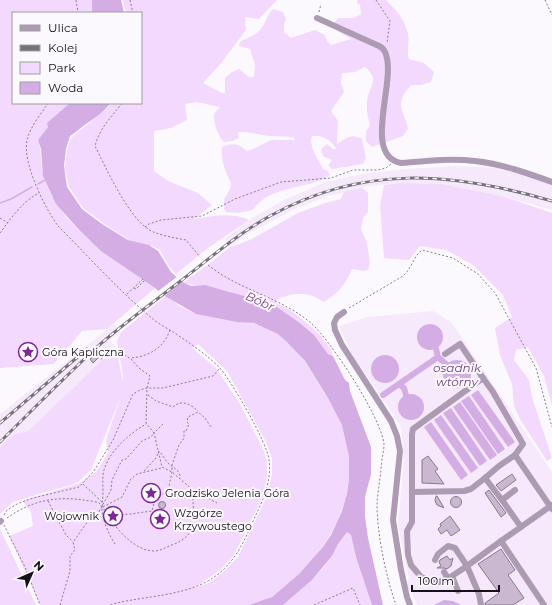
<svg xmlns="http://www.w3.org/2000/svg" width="552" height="605" viewBox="0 0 552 605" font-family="Montserrat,sans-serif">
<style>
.built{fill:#f6e9fc}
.green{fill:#f2d9fd;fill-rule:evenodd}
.water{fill:#d5ade5}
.pier{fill:#fcf9fe}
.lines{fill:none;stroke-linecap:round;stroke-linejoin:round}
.stream{stroke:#d5ade5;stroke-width:1.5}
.canal{stroke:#d5ade5;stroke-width:6}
.building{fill:#cab8d1;stroke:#897990}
.path{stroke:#858087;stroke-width:1;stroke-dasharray:2 2;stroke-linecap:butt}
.minor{stroke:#ad9bb4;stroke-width:6}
.rail-casing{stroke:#777279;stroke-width:3}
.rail{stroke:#fcf9fe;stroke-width:1.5;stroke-dasharray:4.5;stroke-linecap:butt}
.labels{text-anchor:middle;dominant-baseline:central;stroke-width:4;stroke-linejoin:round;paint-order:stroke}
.poi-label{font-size:11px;fill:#161018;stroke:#fcf9fe;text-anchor:start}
.water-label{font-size:12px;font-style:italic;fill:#703e82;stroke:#fcf9fe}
</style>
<rect width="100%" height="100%" fill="#fcf9fe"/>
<!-- built -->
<g class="built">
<polygon points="455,166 500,168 552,184 552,210 502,196 442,184 401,183 370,186 325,197 295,209 249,233 230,247 224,239 254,217 284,200 323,183 361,174 405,169"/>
<polygon points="433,311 451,322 552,472 552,605 417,605 411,591 408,589 407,581 409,578 398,525 404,459 401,427 383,399 352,355 339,326 367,317"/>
<polygon points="114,324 120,332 109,340 115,347 28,431 12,435 0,447 0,414"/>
</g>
<!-- green -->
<g class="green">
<path d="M0 0H92V13H13V103H70L62 111 38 140C42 152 40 165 44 177 61 229 113 258 155 288L107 329 82 331 54 364 0 368Z"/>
<path d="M123 0H277L259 19 245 17 246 30 222 62 203 83 222 93H225V78L232 72 239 69 249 77H254L255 65 250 49 239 46 240 42C247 37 253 37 259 31 265 25 267 15 273 9L283 12 286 19 284 24V32L291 38 315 30 325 35 327 41 331 45 351 39 331 27 338 18H354L361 14 360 4 358 5 357 0H386C396 10 405 19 408 34 410 42 406 48 409 59L424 63 434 72 431 82 421 85H411C393 106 404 108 408 129L403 136 372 147 366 141V131L370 125C368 117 366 110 367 102 368 87 381 80 365 67L355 72 342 73 341 83 344 92 331 111 338 121 337 144C347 138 350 133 362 139L366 158 363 164 332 169 328 165 332 160 323 156 321 149 327 144 333 149H336C332 140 321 135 312 136 308 147 319 159 323 169L328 171 330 175C307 191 270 184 253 210L238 213 226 212 224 209V199L230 189 231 183C226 172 220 160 222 147 234 143 237 143 247 151L255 148 271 140H295L293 137 269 136 245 132H238L239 138 232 141 224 142C217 134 214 124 214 114L220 107 197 102 185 104 187 120 171 128 154 131V171L168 181 198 193 212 205 194 219C213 216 231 212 249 220L208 248 176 274 168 265 160 250 152 246 131 241 109 227 83 208 69 187 65 168 67 150 71 138C85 126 99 116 113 103H141V13H126Z"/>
<polygon points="401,183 442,184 502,196 552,213 552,405 544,376 528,347 516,350 514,360 529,380 532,397 552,458 547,461 520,419 514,406 512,384 500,355 495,328 512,317 503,295 473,265 446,250 420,246 409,260 384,258 380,205 384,185"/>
<path d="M362 188 368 193V212L363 218 361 229 367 243 370 262 368 270 363 271 352 269C346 284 337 295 323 302 309 291 293 293 278 299L276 303C280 305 285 307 290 310 303 319 330 341 333 356L328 354 314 335 300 323 277 307 225 290C218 289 213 287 206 286 198 284 193 287 184 282L209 264 230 247 250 240 298 213 325 203 341 199 344 192Z"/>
<path d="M166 296C175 303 186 311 198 314 223 320 257 319 279 334 295 346 307 364 317 381 326 395 337 410 342 426 364 484 335 544 290 582 284 586 278 593 271 597 265 601 256 602 249 605H40L9 536 33 526 31 512 24 503V500L78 484 96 472 108 453 106 440 121 396 91 470 78 482 71 485 39 494 13 502 0 514V447L12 435 28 431 103 359 118 358 123 381V376L117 341 121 332ZM198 344 227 371 265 440 272 458V474L267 496 238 557 222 573 209 583 194 588 219 571 234 555 263 496 267 477V461L263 449 240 404 216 368 192 348Z"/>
<polygon points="0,529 36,605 0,605"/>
<polygon points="347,532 351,535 356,557 372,605 283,605 312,580 323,568 332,556 338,544"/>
</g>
<!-- water -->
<g class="water">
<polygon points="92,0 121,0 124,13 92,13"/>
<path d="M70 103H111C104 111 97 117 89 122 82 126 77 132 70 136L66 149 64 166 67 187 82 209 102 224 128 240 149 245 158 251 171 272 181 281 191 286 205 285 266 302 277 307 300 323 314 335 328 354 333 356 345 380 349 383 350 391 371 447V474L365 497V516L368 538 383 605H372L356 557 351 535 347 532 338 544 332 556 312 580 283 605H249L272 597 299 574 322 548 331 535 342 511 347 493 349 479V456L342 425 328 398 305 361 287 342 278 334 254 323 237 322 196 314 163 295 155 288 101 251 80 231 56 204 43 176 41 149 38 140 48 127 47 123Z"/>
<circle cx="430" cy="337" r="13"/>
<circle cx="385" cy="369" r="14"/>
<circle cx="457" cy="374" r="14"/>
<polygon points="478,390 515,442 508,447 471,395"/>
<circle cx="411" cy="407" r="13"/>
<polygon points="469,396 505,449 498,454 461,401"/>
<polygon points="460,402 497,455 490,460 453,407"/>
<polygon points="451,408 487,461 480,466 443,413"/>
<polygon points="441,415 478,468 471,473 434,420"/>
<polygon points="431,422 468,475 461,480 424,427"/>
<polygon points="444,600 453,601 461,605 434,605"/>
</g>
<!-- pier -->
<polygon class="pier" points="178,276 184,280 163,297 157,292"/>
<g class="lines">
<!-- stream -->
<g class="stream">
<polyline points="38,184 47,179"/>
<polyline points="0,203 11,199 32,187"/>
</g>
<!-- canal -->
<g class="canal">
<polyline points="436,349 438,357 447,365"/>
<polyline points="399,384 404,388 406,395"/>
<polyline points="383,395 438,357"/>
</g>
</g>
<!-- building -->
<g class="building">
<polygon points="96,354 99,357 93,363 90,359"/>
<polygon points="428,456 438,469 435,471 444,484 422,483 422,460"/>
<polygon points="512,474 516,480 501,491 496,485"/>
<polygon points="489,490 506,513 501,517 485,493"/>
<polygon points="436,496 437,496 444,508 437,505 435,501"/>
<circle cx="456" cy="502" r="5.5"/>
<circle cx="162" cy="505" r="3.5"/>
<polygon points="450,516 460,530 451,536 447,530 441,534 438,529 441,526 440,524"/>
<polygon points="501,549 515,570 508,575 524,598 513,605 485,605 485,603 499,593 478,564"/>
<polygon points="447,556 450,560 453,558 451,566 447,569 444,568 437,568 441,566 439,562 440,560"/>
</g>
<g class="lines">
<!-- path -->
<g class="path">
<polyline points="76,0 78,13"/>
<polyline points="130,0 133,13"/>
<polyline points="376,0 390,21 387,43"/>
<polyline points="545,0 552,15"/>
<polyline points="319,12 321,4"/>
<path d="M48 103C41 114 30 127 27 140 22 163 45 208 58 226 89 257 119 291 153 319 160 325 169 329 176 334 191 344 207 355 219 367 231 380 268 444 269 460 272 482 262 502 253 521 243 545 231 569 206 582 177 597 141 596 109 605"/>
<path d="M122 103C111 118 100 127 95 146 106 168 128 216 148 229 156 235 176 238 186 240L200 257"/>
<polyline points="0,218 8,223"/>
<polyline points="145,227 149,224 161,220 202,216 235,199 281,182 331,178 353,170 378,170 386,168 391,164"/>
<path d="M0 233C11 218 23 201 39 193"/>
<path d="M208 265C239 290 280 297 311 323 331 341 381 417 384 444 384 449 383 454 382 459 381 474 378 489 377 504 377 534 386 577 396 605"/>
<polyline points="134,288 136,289 145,280"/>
<polyline points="127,294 143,279"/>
<path d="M349 308 403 276C412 268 413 257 422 250L453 258 478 274 495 293 536 368 552 427"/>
<path d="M132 358C136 357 141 357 145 355 157 351 166 342 170 330"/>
<path d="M148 395 156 401 173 407C182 399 190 404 198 411"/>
<polyline points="163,424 154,433 162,467 172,472 193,490"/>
<path d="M144 471 156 458 159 451C162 454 164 458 167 462 172 468 180 469 180 478"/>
<polyline points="83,484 102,502"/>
<polyline points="48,501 66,535 73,542"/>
<polyline points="103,507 122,497 131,479 137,474 161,468"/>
<path d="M107 514C116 529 135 551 154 551 161 551 166 547 172 545 180 542 187 538 191 530 196 518 192 503 193 490L217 503"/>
<polyline points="4,515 7,510 17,504 33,498 79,487 94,471 113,440 133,394 140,390 147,388 163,388 213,376 219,369"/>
<path d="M7 518C31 501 54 496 84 500 88 501 95 501 99 503 102 506 104 510 107 513L118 515 130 514 152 511 155 499 168 491 172 472V465L179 445 184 438V431H186L189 424 187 422 188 417 198 412 205 418 211 427"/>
<polyline points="4,525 25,567 40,605"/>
<path d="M115 544C109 535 103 521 102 510 102 504 103 498 103 492 103 484 102 477 104 470 110 450 129 434 146 424"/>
<path d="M60 605 70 571V556L75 550 73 542C80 533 85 524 92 517H96L111 490 112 480 122 460 126 459 142 441 151 437 154 433 146 423 147 388 150 376 139 368 131 359 116 350 111 351 100 360"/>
<polyline points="314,605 353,588 360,605"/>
</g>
<!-- minor -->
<g class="minor">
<path d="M317 18 379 46C381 47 384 49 385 52 398 79 361 155 401 163 425 161 450 158 475 161 502 164 527 173 552 182"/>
<polyline points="344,312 337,317 334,323 335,330 342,345 391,421 397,436 400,451 393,520 401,570 407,597 410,605"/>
<polyline points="445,354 460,344 483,378 413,429 412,434 412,522 407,531 408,555 411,565 421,577 431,581 439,582 448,578"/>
<polyline points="483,378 493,392 523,444 515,455"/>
<polyline points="515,490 502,500 521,527"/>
<polyline points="412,492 464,491 471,489 485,478"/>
<polyline points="502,500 485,478 499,466 515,455 552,509"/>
<polyline points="0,522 1,521"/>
<polyline points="501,541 552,505"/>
<polyline points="435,560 438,554 448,546 455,548 467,566 501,541 544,605"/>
<polyline points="444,572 448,578 451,577"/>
<polyline points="458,591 452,576 467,566 479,594 481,605"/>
</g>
<defs>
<g id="rail">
<polyline points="0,423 87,349"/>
<path d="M0 442C32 410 64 378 97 347 123 324 151 304 178 283 208 260 237 234 270 216 364 164 452 172 552 201"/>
</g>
</defs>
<!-- rail casing -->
<use href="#rail" class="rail-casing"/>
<!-- rail -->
<use href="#rail" class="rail"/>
</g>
<!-- icons -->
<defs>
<symbol id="sight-ring" viewBox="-11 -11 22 22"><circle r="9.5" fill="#fcf9fe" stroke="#7b2797" stroke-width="1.5"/><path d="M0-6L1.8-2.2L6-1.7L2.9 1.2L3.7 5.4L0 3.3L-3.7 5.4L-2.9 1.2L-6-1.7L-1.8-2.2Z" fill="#7b2797"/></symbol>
</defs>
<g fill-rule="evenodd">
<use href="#sight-ring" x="17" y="341" width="22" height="22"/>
<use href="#sight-ring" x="140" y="482" width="22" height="22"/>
<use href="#sight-ring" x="102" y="505" width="22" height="22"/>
<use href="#sight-ring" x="149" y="508" width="22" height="22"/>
</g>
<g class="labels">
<!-- poi labels -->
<g class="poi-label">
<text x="42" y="352">Góra Kapliczna</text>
<text x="165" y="493">Grodzisko Jelenia Góra</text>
<text x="174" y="513">Wzgórze<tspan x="174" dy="13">Krzywoustego</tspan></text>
<text x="99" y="516" text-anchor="end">Wojownik</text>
</g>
<!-- water labels -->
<g class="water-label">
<text transform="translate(260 301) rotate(24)">Bóbr</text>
<text x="457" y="367">osadnik<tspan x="457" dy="14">wtórny</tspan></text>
</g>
</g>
<!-- legend -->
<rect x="12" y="12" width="130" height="92" fill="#fcf9fe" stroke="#a09ca2"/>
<rect x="20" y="25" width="20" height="6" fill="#ad9bb4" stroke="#a09ca2"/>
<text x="48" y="32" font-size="12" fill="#161018">Ulica</text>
<rect x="20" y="45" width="20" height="6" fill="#777279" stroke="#a09ca2"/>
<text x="48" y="52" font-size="12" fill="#161018">Kolej</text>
<rect x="20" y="62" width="20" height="12" fill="#f2d9fd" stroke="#a09ca2"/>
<text x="48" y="72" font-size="12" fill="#161018">Park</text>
<rect x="20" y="82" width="20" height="12" fill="#d5ade5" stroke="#a09ca2"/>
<text x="48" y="92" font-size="12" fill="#161018">Woda</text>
<!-- north arrow -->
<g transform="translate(32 573) rotate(45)" stroke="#fcf9fe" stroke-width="3" paint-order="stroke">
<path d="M0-3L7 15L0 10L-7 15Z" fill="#161018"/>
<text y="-6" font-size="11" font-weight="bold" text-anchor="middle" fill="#161018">N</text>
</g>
<!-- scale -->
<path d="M412 585v6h87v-6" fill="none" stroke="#161018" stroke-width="2"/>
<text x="418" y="585" font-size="12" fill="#161018" stroke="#fcf9fe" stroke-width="3" paint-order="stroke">100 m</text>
</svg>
